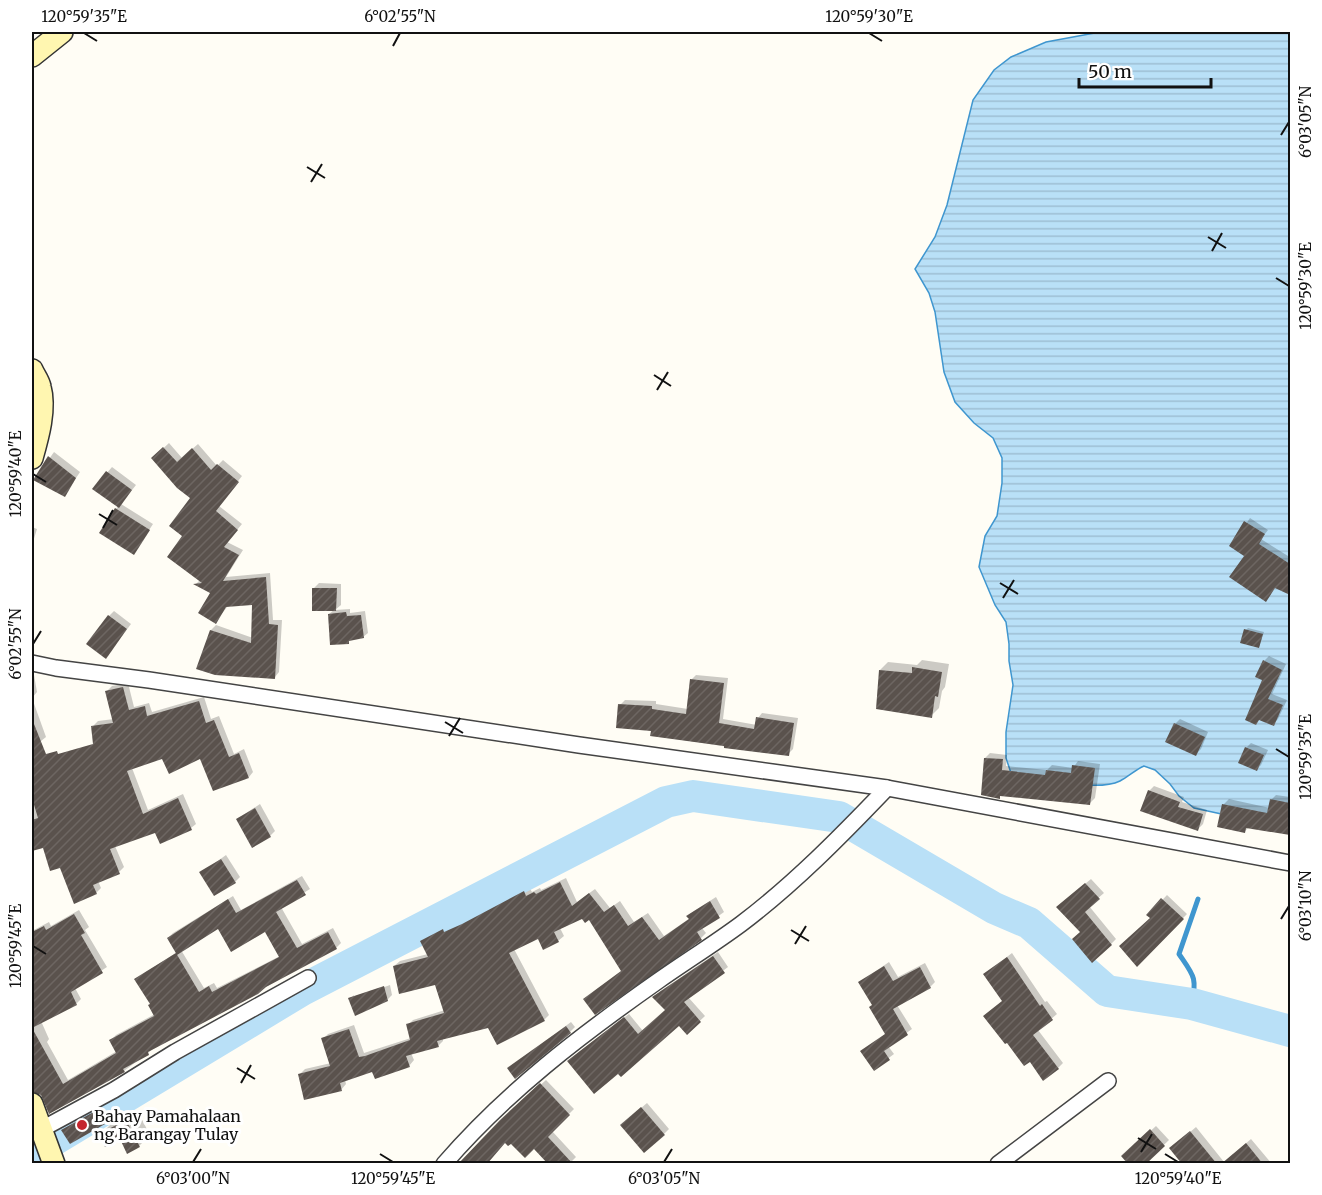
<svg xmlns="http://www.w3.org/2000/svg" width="1322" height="1195" viewBox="0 0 1322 1195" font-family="Merriweather,serif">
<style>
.water{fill:url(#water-rules);stroke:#3f96cf;stroke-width:1.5}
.shadow{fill:#0003;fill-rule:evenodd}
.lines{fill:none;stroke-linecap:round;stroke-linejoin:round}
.stream{stroke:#3f96cf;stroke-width:5}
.river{stroke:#b9e0f7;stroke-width:32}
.building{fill:url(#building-hatch)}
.street-casing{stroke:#444;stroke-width:18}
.secondary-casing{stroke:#333;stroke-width:24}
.street{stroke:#fff;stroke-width:15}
.secondary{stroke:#fff6b0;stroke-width:21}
.ticks{fill:none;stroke:#111;stroke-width:2}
.poi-dot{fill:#c4262e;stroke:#fff;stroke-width:2}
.labels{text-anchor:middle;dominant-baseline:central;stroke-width:6;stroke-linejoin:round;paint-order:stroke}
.poi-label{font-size:16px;fill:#111;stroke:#fff;text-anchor:start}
.neatline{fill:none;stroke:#111;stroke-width:2}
.ticks-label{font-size:15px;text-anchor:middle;fill:#111}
</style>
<defs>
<pattern id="water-rules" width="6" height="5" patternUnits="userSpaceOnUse" patternTransform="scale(1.5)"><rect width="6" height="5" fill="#b9e0f7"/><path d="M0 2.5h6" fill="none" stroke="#9ebfd3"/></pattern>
<pattern id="building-hatch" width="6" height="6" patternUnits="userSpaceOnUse" patternTransform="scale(1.5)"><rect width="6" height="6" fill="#5a524d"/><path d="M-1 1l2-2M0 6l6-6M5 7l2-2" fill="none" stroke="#6d6662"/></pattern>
</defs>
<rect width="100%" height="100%" fill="#fffdf5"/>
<!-- water -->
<path class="water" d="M1100 32H1290V829L1194 808 1179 796 1170 784 1155 770 1144 766C1135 770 1128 777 1120 781 1095 793 1038 777 1011 773L1006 758V732L1013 685 1009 661V644L1006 622 995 605 979 567 985 536 997 516 1002 483V458L993 438 974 423 955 402 944 372 935 312 929 293 915 269 935 237 947 205 973 100 994 70 1011 57 1046 42Z"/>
<!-- shadow -->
<g class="shadow">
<polygon points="169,443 182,458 198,444 217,466 223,460 242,476 219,506 242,524 227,542 243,550 226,577 270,573 273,620 282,620 279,672 275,677 198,668 211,630 216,625 253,638 254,604 228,606 215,622 212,593 196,584 200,580 185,536 192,498 153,458"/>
<polygon points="54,452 80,472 65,495 35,479"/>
<polygon points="112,467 136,485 121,504 153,524 134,553 116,509 118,506 94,488"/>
<polygon points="1250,518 1268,530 1261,539 1288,556 1290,554 1290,594 1275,587 1246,555 1231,546"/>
<polygon points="32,527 37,529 32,545"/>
<polygon points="319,583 341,584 341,605 335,610 350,609 350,613 365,611 368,633 363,637 352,639 348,642 329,614 334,610 314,588"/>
<polygon points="114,611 131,624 106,657 109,616"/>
<polygon points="1248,628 1264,632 1259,647 1246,630"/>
<polygon points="1269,656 1286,664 1272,694 1287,700 1278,719 1273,724 1260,719 1256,723 1264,679 1264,661"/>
<polygon points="922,660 949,664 945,687 942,691 939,708 931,716 880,670 888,662 917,665"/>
<polygon points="34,675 37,692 32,698 32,676"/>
<polygon points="696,675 728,678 723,719 757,725 758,718 762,713 798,718 793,749 788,754 747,750 652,735 652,730 620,705 625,700 656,701 656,704 688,709 692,679"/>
<polygon points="128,683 134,707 149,703 152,712 204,697 211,719 219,716 234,754 244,749 253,772 249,777 201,757 163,758 132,768 148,810 183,794 196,824 191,828 156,831 115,846 124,867 119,872 98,881 101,888 96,893 61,866 44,846 32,850 32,768 97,749 93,726 98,721 114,719 107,691 112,686"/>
<polygon points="32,698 46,737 41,741 32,744"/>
<polygon points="1180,719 1208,732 1201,749 1196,754 1175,724"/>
<polygon points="1251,743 1268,750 1261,765 1256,770 1246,748"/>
<polygon points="990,753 1007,755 1006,766 1047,770 1052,765 1073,768 1078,761 1100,764 1095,798 1090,803 1001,795 999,797 985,758"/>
<polygon points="1154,786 1184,797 1182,802 1207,810 1203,824 1198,829 1149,791"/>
<polygon points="1276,795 1290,797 1290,838 1290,833 1249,827 1244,832 1219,826 1224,804 1229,799 1270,808 1271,800"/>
<polygon points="260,804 275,831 270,836 237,819"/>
<polygon points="226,855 240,877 235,882 201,873"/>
<path d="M302 876 310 889 281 907 302 944 333 928 341 943 336 948 153 1049 124 1071 42 1094 32 1090V931L49 922 51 926 79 910 89 927 85 930 107 967 75 988 81 999 76 1004 41 1021 49 1039 47 1042 68 1080 117 1051 111 1040 116 1035 155 1014 151 1004 136 979 177 952 168 938 173 933 233 896 241 910ZM218 927 265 930 280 956 217 988 214 983 204 988 181 950Z"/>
<polygon points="566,878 577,902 595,889 610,908 620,901 634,922 648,913 664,936 690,918 688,916 694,911 716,897 724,912 702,928 706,933 701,938 623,970 590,918 582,917 560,928 564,936 558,941 538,937 514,949 549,1015 544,1020 489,1026 443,1038 443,1041 438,1046 411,1053 414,1060 409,1066 373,1071 345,1080 346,1084 341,1090 300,1074 305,1069 331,1063 323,1039 328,1034 354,1025 364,1053 411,1038 408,1025 413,1020 445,1010 436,983 394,966 400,961 428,954 422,941 427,936 449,925 450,927 468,919 529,887 532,892 540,888 541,890"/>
<polygon points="1091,879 1104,893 1089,906 1116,939 1111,944 1081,932 1063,902"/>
<polygon points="1167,895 1187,914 1137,965 1152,918 1148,915"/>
<polygon points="718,952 728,967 688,997 705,1016 687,1033 679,1024 574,1056 629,1014 643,1031 667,1010 659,992"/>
<polygon points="1012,953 1045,1002 1047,1001 1057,1014 1038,1030 1063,1063 1058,1068 1004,1000 990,970"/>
<polygon points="889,962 898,977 925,963 935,982 930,987 897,1005 912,1029 888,1046 894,1054 874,1069 862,1051 887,1033 873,1004 860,982"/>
<polygon points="390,985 392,995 387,1000 350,999 354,995 354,998"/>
<polygon points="571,1022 575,1027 570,1032 509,1068"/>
<polygon points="546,1080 574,1109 552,1131 576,1157 569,1164 534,1147 501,1121"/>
<polygon points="108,1100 115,1112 104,1122 71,1142 63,1130 74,1119"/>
<polygon points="647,1103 669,1129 664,1134 627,1120"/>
<polygon points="137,1110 150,1135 139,1146 120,1137 101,1134 112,1123"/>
<polygon points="1156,1126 1169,1140 1144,1164 1123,1156"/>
<polygon points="1196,1127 1224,1162 1251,1139 1272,1164 1184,1164 1176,1144"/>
</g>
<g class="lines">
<!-- stream -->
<path class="stream" d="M1192 1004C1197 977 1194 976 1179 954L1198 899"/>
<!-- river -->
<polyline class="river" points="32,1153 302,990 666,802 693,796 839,817 994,908 1029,923 1107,991 1192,1004 1290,1031"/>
</g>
<!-- building -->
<g class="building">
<polygon points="163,447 177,462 192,448 211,470 217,464 239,482 216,511 238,530 224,547 239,555 223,581 266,577 269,624 278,625 275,679 215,675 196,669 210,630 251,643 252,605 226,607 216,624 198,613 210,593 193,584 202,583 167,557 182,536 169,526 190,498 177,488 151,458"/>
<polygon points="48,456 76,478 65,497 33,480"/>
<polygon points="106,471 132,490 119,508 92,489"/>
<polygon points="115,508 150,530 134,555 99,533"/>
<polygon points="1244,521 1265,534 1259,544 1290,564 1290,595 1275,588 1266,602 1229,577 1244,556 1229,546"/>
<polygon points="312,588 337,588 336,611 312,611"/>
<polygon points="346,612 347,616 361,615 364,638 349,641 349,644 330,645 328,614"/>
<polygon points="108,615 127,629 106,659 86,644"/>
<polygon points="1244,629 1263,634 1259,648 1240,643"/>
<polygon points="1263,660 1282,670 1268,699 1283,705 1274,726 1259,720 1256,725 1245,720 1262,680 1255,677"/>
<polygon points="912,667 942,672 938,697 935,696 932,718 876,709 879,670 912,673"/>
<polygon points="690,679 724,683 719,723 754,729 756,717 794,723 789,756 724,748 724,746 650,736 651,731 616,728 618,704 652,706 652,709 686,714"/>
<polygon points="123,687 129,710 145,706 147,716 199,701 206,723 214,720 229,757 239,753 249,778 213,791 200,759 169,774 162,759 127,771 143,814 178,798 192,830 160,844 155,833 110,849 120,874 93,885 97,894 74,904 60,868 50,871 43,848 32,851 32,820 38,818 32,798 32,719 46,754 57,751 58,754 93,744 91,726 113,723 105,691"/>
<polygon points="1174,723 1205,737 1196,756 1165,742"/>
<polygon points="1245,747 1264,755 1257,771 1238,763"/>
<polygon points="984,758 1003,759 1002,770 1045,775 1046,770 1071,773 1072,765 1095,768 1090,805 1000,796 1000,799 981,795"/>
<polygon points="1148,790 1180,802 1178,807 1203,814 1198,831 1140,811"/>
<polygon points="1270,799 1290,803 1290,835 1246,828 1245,833 1217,827 1222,804 1267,813"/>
<polygon points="255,808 271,837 252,848 236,819"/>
<polygon points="221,859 236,883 214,896 199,872"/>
<polygon points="297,880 306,895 276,912 297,948 328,932 337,949 266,987 258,994 148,1052 149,1055 123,1069 125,1072 49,1114 41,1095 32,1092 32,932 44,926 46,930 74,914 85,933 81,935 103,973 71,992 77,1005 32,1028 63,1084 116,1053 109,1040 154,1016 148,1005 150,1004 134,979 176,953 199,992 209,986 212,992 279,957 265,932 231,952 218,929 177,955 167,938 228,899 236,913"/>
<polygon points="560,882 572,906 589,893 604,912 614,905 628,926 642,917 659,940 689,919 686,916 710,901 720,918 697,932 702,940 595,1015 583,999 621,971 589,920 585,923 582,919 554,932 559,942 543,950 538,939 509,953 545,1021 497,1045 488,1028 437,1041 439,1047 406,1056 410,1067 375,1079 372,1072 340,1083 342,1091 304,1100 298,1074 330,1066 321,1038 349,1029 359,1057 365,1056 410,1040 406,1024 444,1013 435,985 399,994 393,966 428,957 420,941 443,929 444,932 462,924 524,891 526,896 534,892 536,894"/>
<polygon points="1085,883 1100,899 1085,912 1112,945 1092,963 1072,939 1080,932 1056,907"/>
<polygon points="1161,898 1184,919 1137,967 1119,946 1150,918 1146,915"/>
<polygon points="713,956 725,973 684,1002 701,1022 687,1035 679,1026 621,1077 618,1074 594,1094 567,1061 624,1017 638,1034 665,1010 652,997"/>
<polygon points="1007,957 1040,1006 1042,1004 1053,1020 1033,1035 1059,1069 1043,1081 1030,1062 1024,1066 1007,1043 1005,1044 983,1016 1002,1001 983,974"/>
<polygon points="884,966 893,981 920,967 931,988 893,1009 908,1035 884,1051 890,1060 874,1071 860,1051 885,1034 869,1007 872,1005 858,982"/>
<polygon points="384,986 388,1001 355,1016 348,998"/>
<polygon points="566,1026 571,1033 515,1079 507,1068"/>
<polygon points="540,1083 570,1115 548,1137 573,1164 548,1164 534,1149 525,1158 511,1144 508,1146 505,1143 487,1164 458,1164 500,1120"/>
<polygon points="641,1107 665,1135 644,1153 620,1125"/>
<polygon points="97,1110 105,1124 70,1144 61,1130"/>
<polygon points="126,1120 140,1147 127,1154 120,1139 105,1147 99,1134"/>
<polygon points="1150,1129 1165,1146 1146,1164 1128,1164 1121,1156"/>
<polygon points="1190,1131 1217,1164 1182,1164 1169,1148"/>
<polygon points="1246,1143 1263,1164 1221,1164"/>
</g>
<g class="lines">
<defs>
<g id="street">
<polyline points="32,663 56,668 149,680 579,745 887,788 1290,863"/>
<polyline points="42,1129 114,1090 175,1052 308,978"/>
<path d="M444 1164C506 1092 581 1035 658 981 685 962 714 944 741 924 794 884 841 836 887 788"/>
<polyline points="998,1164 1108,1081"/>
</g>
<g id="secondary">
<polyline points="32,56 62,32"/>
<path d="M32 370C34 375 39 381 40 387 46 409 38 437 32 458"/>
<polyline points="32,1104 54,1164"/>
</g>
</defs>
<!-- street casing -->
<use href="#street" class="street-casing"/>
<!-- secondary casing -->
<use href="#secondary" class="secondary-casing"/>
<!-- street -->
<use href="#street" class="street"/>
<!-- secondary -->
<use href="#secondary" class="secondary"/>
</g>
<!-- ticks -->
<path class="ticks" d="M84 33 97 41M869 33 882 41M393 46 400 33M1281 135 1289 122M307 167 325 178M311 182 322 164M1208 237 1226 248M1212 251 1222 233M1276 278 1289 286M654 375 671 386M657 390 668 372M33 474 46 482M99 514 117 525M103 528 113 510M1000 583 1018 594M1003 598 1014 580M33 644 41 631M445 722 463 733M449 736 460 718M1276 749 1289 757M1281 919 1289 906M791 930 809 941M795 944 806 926M33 946 46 954M237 1068 255 1079M241 1083 251 1065M1138 1138 1156 1149M1141 1152 1152 1134M380 1154 393 1162M1165 1154 1178 1162M193 1162 201 1149M664 1162 672 1149"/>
<!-- markers -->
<circle class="poi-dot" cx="82" cy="1125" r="6"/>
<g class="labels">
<!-- poi labels -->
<g class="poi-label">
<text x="94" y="1116">Bahay Pamahalaan<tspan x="94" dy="18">ng Barangay Tulay</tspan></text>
</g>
</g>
<!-- border -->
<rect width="1322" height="1195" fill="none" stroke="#ffffff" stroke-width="66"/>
<!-- scale -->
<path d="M1079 78v9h132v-9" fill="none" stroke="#111111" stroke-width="3"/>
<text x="1088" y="78" font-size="18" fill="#111111" stroke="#ffffff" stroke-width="4.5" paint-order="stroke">50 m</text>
<rect x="33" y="33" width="1256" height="1129" class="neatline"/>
<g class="ticks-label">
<text x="84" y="22">120°59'35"E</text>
<text x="400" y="22">6°02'55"N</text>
<text x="869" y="22">120°59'30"E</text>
<text transform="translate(1306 122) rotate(-90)" y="5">6°03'05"N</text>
<text transform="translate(1306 286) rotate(-90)" y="5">120°59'30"E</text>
<text transform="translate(16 474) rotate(-90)" y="5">120°59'40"E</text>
<text transform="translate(16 644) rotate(-90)" y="5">6°02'55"N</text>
<text transform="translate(1306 757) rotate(-90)" y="5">120°59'35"E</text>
<text transform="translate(1306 906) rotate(-90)" y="5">6°03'10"N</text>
<text transform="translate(16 946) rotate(-90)" y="5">120°59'45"E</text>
<text x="193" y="1184">6°03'00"N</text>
<text x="393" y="1184">120°59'45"E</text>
<text x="664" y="1184">6°03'05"N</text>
<text x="1178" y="1184">120°59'40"E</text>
</g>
</svg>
